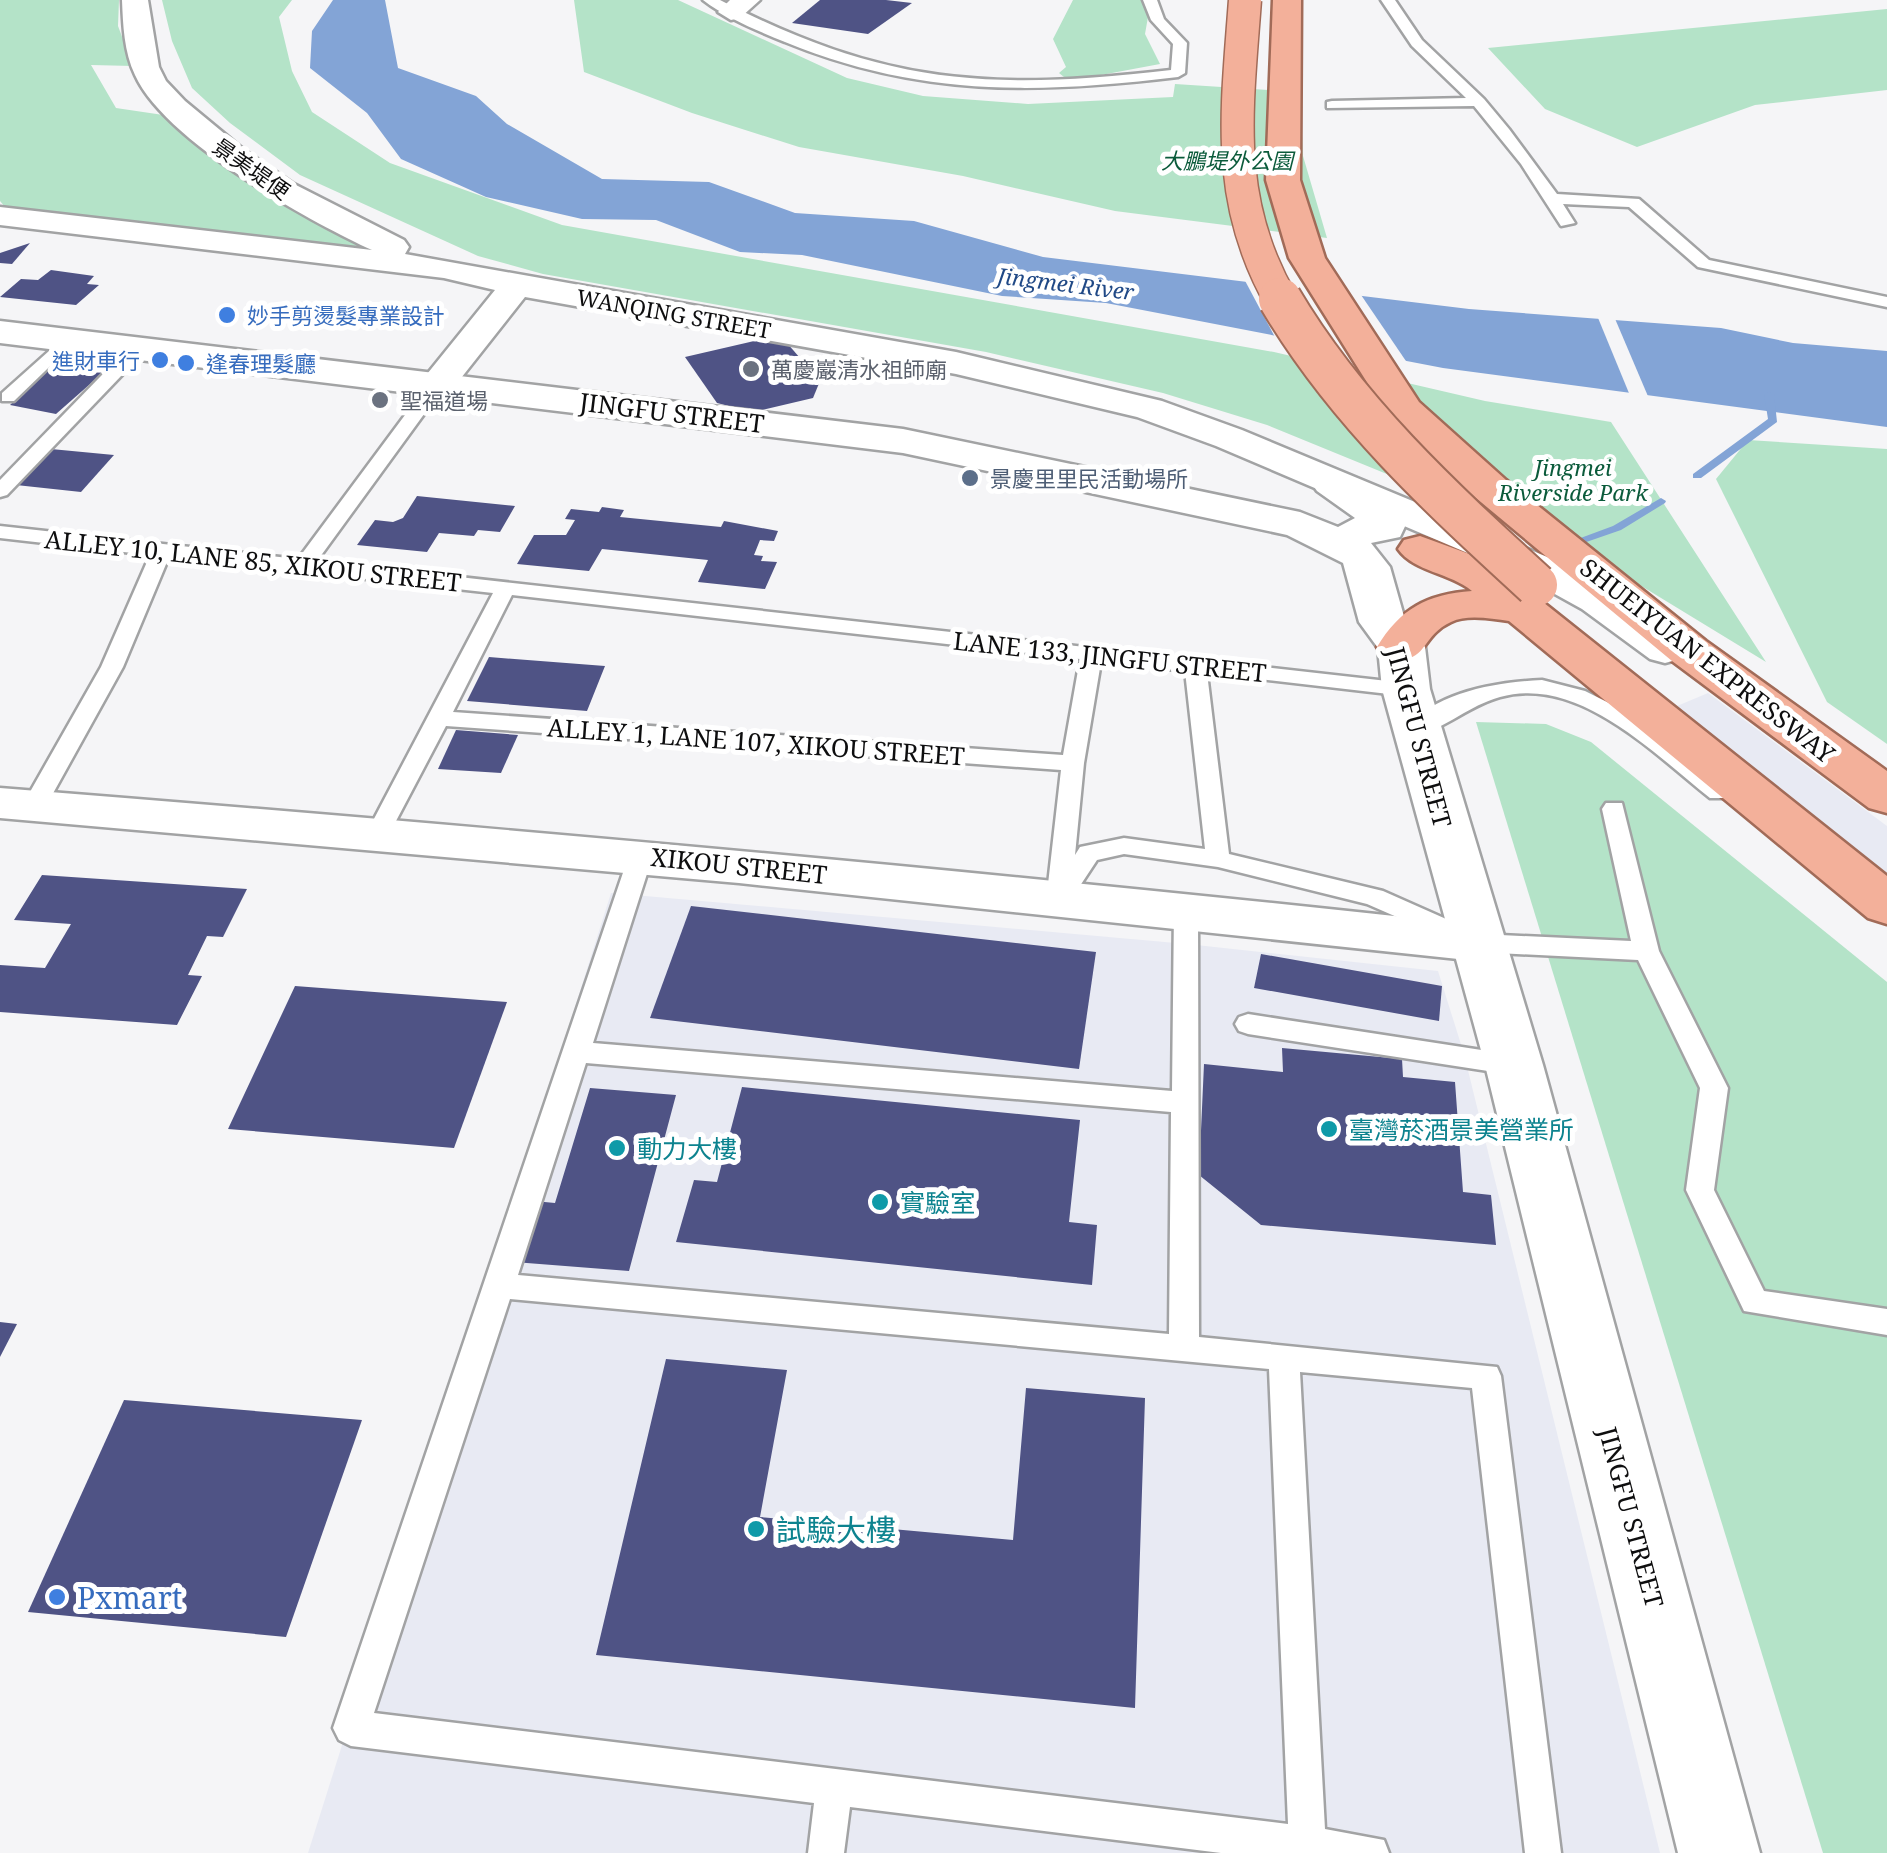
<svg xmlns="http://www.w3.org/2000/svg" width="1887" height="1853" viewBox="0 0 1887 1853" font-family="'Noto Serif','Noto Sans TC',serif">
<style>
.built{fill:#e8eaf3}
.green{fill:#b4e3c8}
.water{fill:#83a4d6}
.pier{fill:#f5f5f7}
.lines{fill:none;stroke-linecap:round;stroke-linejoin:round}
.stream{fill:#83a4d6;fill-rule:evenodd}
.building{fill:#4f5385}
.service-casing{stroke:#a2a3a4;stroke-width:5}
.minor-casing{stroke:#a2a3a4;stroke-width:5}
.tertiary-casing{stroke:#a2a3a4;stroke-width:5}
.trunk-casing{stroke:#a16b58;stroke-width:5}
.service{fill:#fff;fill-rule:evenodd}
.minor{fill:#fff;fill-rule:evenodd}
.tertiary{fill:#fff;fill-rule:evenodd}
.trunk{fill:#f3b09a;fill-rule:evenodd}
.trunk-bridge-far1-casing{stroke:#a16b58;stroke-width:35;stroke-linecap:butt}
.trunk-bridge-casing{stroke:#a16b58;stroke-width:46;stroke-linecap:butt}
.trunk-bridge-far1{stroke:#f3b09a;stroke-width:32}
.trunk-bridge{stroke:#f3b09a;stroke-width:42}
.shop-dot{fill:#3f7fe0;stroke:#fff;stroke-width:4}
.worship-dot{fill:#6b7280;stroke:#fff;stroke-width:4}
.service-dot{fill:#5c6f8a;stroke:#fff;stroke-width:4}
.culture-dot{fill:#0f9aa8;stroke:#fff;stroke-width:4}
.labels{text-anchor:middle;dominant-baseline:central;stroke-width:10;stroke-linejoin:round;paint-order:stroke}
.far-park-label{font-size:22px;font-style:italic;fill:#0b5b3b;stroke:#fff}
.far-street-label{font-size:22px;fill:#0e0e0f;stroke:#fff}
.far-water-label{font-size:22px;font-style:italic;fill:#204986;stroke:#fff}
.far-shop-label{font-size:22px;fill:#366cbe;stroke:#fff;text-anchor:start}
.far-worship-label{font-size:22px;fill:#5b616d;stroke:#fff;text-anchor:start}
.far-service-label{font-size:22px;fill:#4e5e75;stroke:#fff;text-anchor:start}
.street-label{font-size:25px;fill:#0e0e0f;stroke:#fff}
.culture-label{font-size:25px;fill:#0d838f;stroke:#fff;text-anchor:start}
.near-culture-label{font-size:30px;fill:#0d838f;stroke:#fff;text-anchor:start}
.near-shop-label{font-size:30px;fill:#366cbe;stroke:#fff;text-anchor:start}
</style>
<rect width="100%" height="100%" fill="#f5f5f7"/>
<!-- built -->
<g class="built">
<polygon points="1708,693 1887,826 1887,890 1658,714"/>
<polygon points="611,893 1187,944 1438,971 1464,1054 1660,1853 308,1853"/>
</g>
<!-- green -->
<g class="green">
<polygon points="0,0 119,0 118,26 133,66 91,65 116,108 170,116 373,249 6,208 0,201"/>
<polygon points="162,0 292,0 279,17 292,71 312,112 390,163 562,225 1274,352 1485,401 1611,422 1766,662 1602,562 1267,425 1163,393 986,352 543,274 478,256 300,175 230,123 192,88 172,41"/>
<polygon points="574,0 678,0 847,78 923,96 1028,104 1173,97 1175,84 1300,92 1303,156 1327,238 1115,211 963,176 799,147 692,113 584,72"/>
<polygon points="1073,0 1151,0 1145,34 1160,64 1069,81 1059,73 1066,67 1053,39"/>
<polygon points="1887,9 1887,90 1755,105 1637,147 1545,109 1488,48"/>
<polygon points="1748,440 1887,449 1887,744 1827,702 1716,479"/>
<polygon points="1476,722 1546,724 1591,742 1887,982 1887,1853 1823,1853"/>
</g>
<!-- water -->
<polygon class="water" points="333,0 385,0 398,68 476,96 507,124 602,179 709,182 795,213 914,221 1043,257 1469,309 1721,328 1793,343 1887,351 1887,427 1443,368 1106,303 1002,296 802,255 740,252 656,220 582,219 486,197 401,159 367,113 310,68 312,31"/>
<!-- pier -->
<g class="pier">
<polygon points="1242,275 1357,289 1410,367 1277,341"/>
<polygon points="1596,313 1613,314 1650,401 1631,398"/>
</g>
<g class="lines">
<!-- stream -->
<g class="stream">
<polygon points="1769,391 1774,394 1777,422 1701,478 1693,478 1693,474 1768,419 1764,394"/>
<polygon points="1661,498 1666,501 1665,503 1621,530 1569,548 1561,548 1559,546 1613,526"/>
</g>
</g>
<!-- building -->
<g class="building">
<polygon points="820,0 886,0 912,3 868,34 792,23"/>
<polygon points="30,243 12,264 0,263 0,253"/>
<polygon points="51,270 94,276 87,284 99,285 76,305 0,297 21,279 38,280"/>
<polygon points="780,335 820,381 813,398 753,412 717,403 685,357"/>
<polygon points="57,361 114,363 56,414 10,405"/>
<polygon points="51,449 114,455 81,492 16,485"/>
<polygon points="417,496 515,506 500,532 478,530 474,536 439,533 427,552 357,545 375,520 393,522 403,518"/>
<polygon points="602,507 624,510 620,517 721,527 724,521 778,531 774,541 760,540 754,555 763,556 761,561 777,562 765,589 698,582 708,560 602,549 589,571 517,564 534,535 566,535 575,520 565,519 571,509 599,512"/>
<polygon points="489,657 605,666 587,711 467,701"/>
<polygon points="456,730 518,735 501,773 438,769"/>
<polygon points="42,875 247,889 223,937 207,936 188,975 202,976 177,1025 0,1012 0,965 45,968 71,924 14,920"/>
<polygon points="691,906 1096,952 1079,1069 650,1018"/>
<polygon points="1261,954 1442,986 1439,1021 1254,988"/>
<polygon points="295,986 507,1002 454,1148 228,1129"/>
<polygon points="1282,1048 1402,1059 1403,1077 1455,1082 1463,1192 1491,1195 1496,1245 1261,1225 1199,1175 1204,1064 1283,1072"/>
<polygon points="742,1087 1080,1120 1069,1222 1097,1225 1092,1285 676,1242 694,1180 717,1182"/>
<polygon points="590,1088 676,1095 629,1271 514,1262 534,1201 555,1203"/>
<polygon points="0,1322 17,1324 0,1357"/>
<polygon points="666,1359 787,1370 760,1517 1013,1540 1026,1388 1145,1398 1135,1708 596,1655"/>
<polygon points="124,1400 362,1420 286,1637 28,1612"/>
</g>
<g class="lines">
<defs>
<g id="service">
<path d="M703 0H720C885 85 989 91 1171 70L1173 44 1151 20 1143 0H1157L1164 19 1187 43 1185 73 1178 77C1037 94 919 97 785 42 758 31 726 18 703 0Z"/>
<polygon points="1381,0 1395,0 1422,40 1484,99 1509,129 1557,194 1639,199 1709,260 1887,297 1887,307 1698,267 1629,207 1563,204 1575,223 1561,226 1521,164 1474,106 1327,108 1327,102 1332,101 1466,98 1412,46"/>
<polygon points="68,334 77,339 74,343 14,401 2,401 2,393"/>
<polygon points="139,342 148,347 145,351 7,495 0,497 0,480 133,343"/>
<path d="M437 379 446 384 317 561 1414 684 1417 689 1414 694 1406 696 1207 673 1229 854 1383 891 1480 934 1631 941 1602 809 1606 803H1622L1659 951 1728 1088 1714 1190 1764 1291 1887 1309V1335L1744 1311 1686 1190 1700 1088 1638 960 1477 952 1367 904 1218 867 1124 854 1097 860 1068 904H1050L1047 893 1061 770 446 726 386 840H370L366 834 493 593 169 557 123 667 46 806 42 811H26L22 806 101 667 150 555 0 538V526L298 559 431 380ZM512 595 1080 659 1063 755 453 712ZM1101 662 1185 671 1205 849 1124 838 1080 847 1075 855 1084 763Z"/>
<path d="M1542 680 1585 691 1619 708 1730 793 1726 798H1710C1654 754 1579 675 1500 697 1470 705 1446 728 1416 736L1405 729C1436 692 1496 682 1542 680Z"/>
<path d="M641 847 653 855 593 1043 1172 1091 1174 909 1177 903H1195L1198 909 1199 1337 1497 1367 1501 1376 1561 1853H1525L1472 1388 1300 1372 1325 1829 1384 1840 1389 1853H1221L850 1807 844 1853H808L814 1803 351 1746 339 1740 333 1728 629 855ZM586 1063 1171 1112 1169 1334 518 1275ZM510 1299 1269 1369 1288 1824 374 1713Z"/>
<polygon points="1248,1014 1514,1055 1523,1058 1527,1065 1523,1072 1514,1075 1248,1034 1239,1031 1235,1024 1239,1017"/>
</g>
<g id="minor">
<path d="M122 0H148L159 67 166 81 185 101 243 149 294 184 404 240 409 247 405 254 956 352 1162 401 1242 430 1552 559 1612 591 1680 641 1686 650 1680 659 1665 663 1650 659 1582 609 1524 577 1216 446 1137 417 956 374 525 297 450 392 437 395 424 392 419 384 495 290 444 278 0 225V207L372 250C308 221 164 140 135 75 124 52 123 25 122 0Z"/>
<polygon points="730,0 760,0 740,18 731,20 718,12"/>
<path d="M0 788C493 827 985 871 1477 925L1495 930 1502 943 1495 956 1477 961 739 883 0 818Z"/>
</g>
<path id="tertiary" d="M0 321 903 429 1300 512 1338 527 1355 518 1317 491 1311 482 1317 473C1347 466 1390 495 1408 520L1400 537 1371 543 1390 567 1405 620 1425 647 1430 689 1543 1065 1760 1853H1678L1485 1065 1382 689 1378 648 1359 622 1343 563 1287 535 903 453 0 343Z"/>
<g id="trunk">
<polygon points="1273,0 1301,0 1300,180 1325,258 1419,402 1506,480 1706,641 1887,771 1887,813 1869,808 1672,661 1476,498 1390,419 1289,258 1266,180"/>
<path d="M1420 536 1494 563 1887 876V924L1868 918 1509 621C1491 619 1468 614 1451 622 1418 637 1429 668 1384 657L1377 647C1400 609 1427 594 1472 591 1451 573 1414 572 1398 549L1404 540Z"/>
</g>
</defs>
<!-- service casing -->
<use href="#service" class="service-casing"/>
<!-- minor casing -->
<use href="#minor" class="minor-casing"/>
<!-- tertiary casing -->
<use href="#tertiary" class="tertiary-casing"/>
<!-- trunk casing -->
<use href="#trunk" class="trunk-casing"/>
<!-- service -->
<use href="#service" class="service"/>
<!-- minor -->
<use href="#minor" class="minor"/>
<!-- tertiary -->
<use href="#tertiary" class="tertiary"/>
<!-- trunk -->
<use href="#trunk" class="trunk"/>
<defs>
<path id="trunk-bridge-far1" d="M1245 0C1237 110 1223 201 1282 302"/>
<path id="trunk-bridge" d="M1280 299C1346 411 1441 498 1536 585"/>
</defs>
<!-- trunk-bridge-far1 casing -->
<use href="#trunk-bridge-far1" class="trunk-bridge-far1-casing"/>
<!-- trunk-bridge casing -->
<use href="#trunk-bridge" class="trunk-bridge-casing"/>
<!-- trunk-bridge-far1 -->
<use href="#trunk-bridge-far1" class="trunk-bridge-far1"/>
<!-- trunk-bridge -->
<use href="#trunk-bridge" class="trunk-bridge"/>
</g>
<!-- markers -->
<g class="shop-dot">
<circle cx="227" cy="315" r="10"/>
<circle cx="160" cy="360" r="10"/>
<circle cx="186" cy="363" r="10"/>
<circle cx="57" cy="1597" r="10"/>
</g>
<g class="worship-dot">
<circle cx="751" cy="369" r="10"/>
<circle cx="380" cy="400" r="10"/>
</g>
<circle class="service-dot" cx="970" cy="478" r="10"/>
<g class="culture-dot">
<circle cx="1329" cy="1129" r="10"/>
<circle cx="617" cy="1148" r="10"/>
<circle cx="880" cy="1202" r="10"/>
<circle cx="756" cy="1529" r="10"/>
</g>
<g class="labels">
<!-- far-park labels -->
<g class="far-park-label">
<text x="1227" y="160">大鵬堤外公園</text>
<text x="1573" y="467">Jingmei<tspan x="1573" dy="25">Riverside Park</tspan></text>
</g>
<!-- far-street labels -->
<g class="far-street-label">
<text transform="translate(252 168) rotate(35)">景美堤便</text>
<text transform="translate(674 313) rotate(10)">WANQING STREET</text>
</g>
<!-- far-water labels -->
<g class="far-water-label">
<text transform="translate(1066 283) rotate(7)">Jingmei River</text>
</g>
<!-- far-shop labels -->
<g class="far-shop-label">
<text x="247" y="315">妙手剪燙髮專業設計</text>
<text x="140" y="360" text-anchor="end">進財車行</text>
<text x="206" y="363">逢春理髮廳</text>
</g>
<!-- far-worship labels -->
<g class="far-worship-label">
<text x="771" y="369">萬慶巖清水祖師廟</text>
<text x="400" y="400">聖福道場</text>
</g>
<!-- far-service labels -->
<g class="far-service-label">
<text x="990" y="478">景慶里里民活動場所</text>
</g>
<!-- street labels -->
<g class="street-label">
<text transform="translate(672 412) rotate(7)">JINGFU STREET</text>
<text transform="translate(253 560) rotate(6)">ALLEY 10, LANE 85, XIKOU STREET</text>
<text transform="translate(1110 656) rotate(6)">LANE 133, JINGFU STREET</text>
<text transform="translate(1708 660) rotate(38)">SHUEIYUAN EXPRESSWAY</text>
<text transform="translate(1420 737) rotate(75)">JINGFU STREET</text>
<text transform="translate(756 741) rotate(4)">ALLEY 1, LANE 107, XIKOU STREET</text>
<text transform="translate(739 865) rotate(6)">XIKOU STREET</text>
<text transform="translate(1632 1517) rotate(75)">JINGFU STREET</text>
</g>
<!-- culture labels -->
<g class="culture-label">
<text x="1349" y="1129">臺灣菸酒景美營業所</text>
<text x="637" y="1148">動力大樓</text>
<text x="900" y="1202">實驗室</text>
</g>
<!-- near-culture labels -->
<g class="near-culture-label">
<text x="776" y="1529">試驗大樓</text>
</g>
<!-- near-shop labels -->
<g class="near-shop-label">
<text x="77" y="1597">Pxmart</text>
</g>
</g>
</svg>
